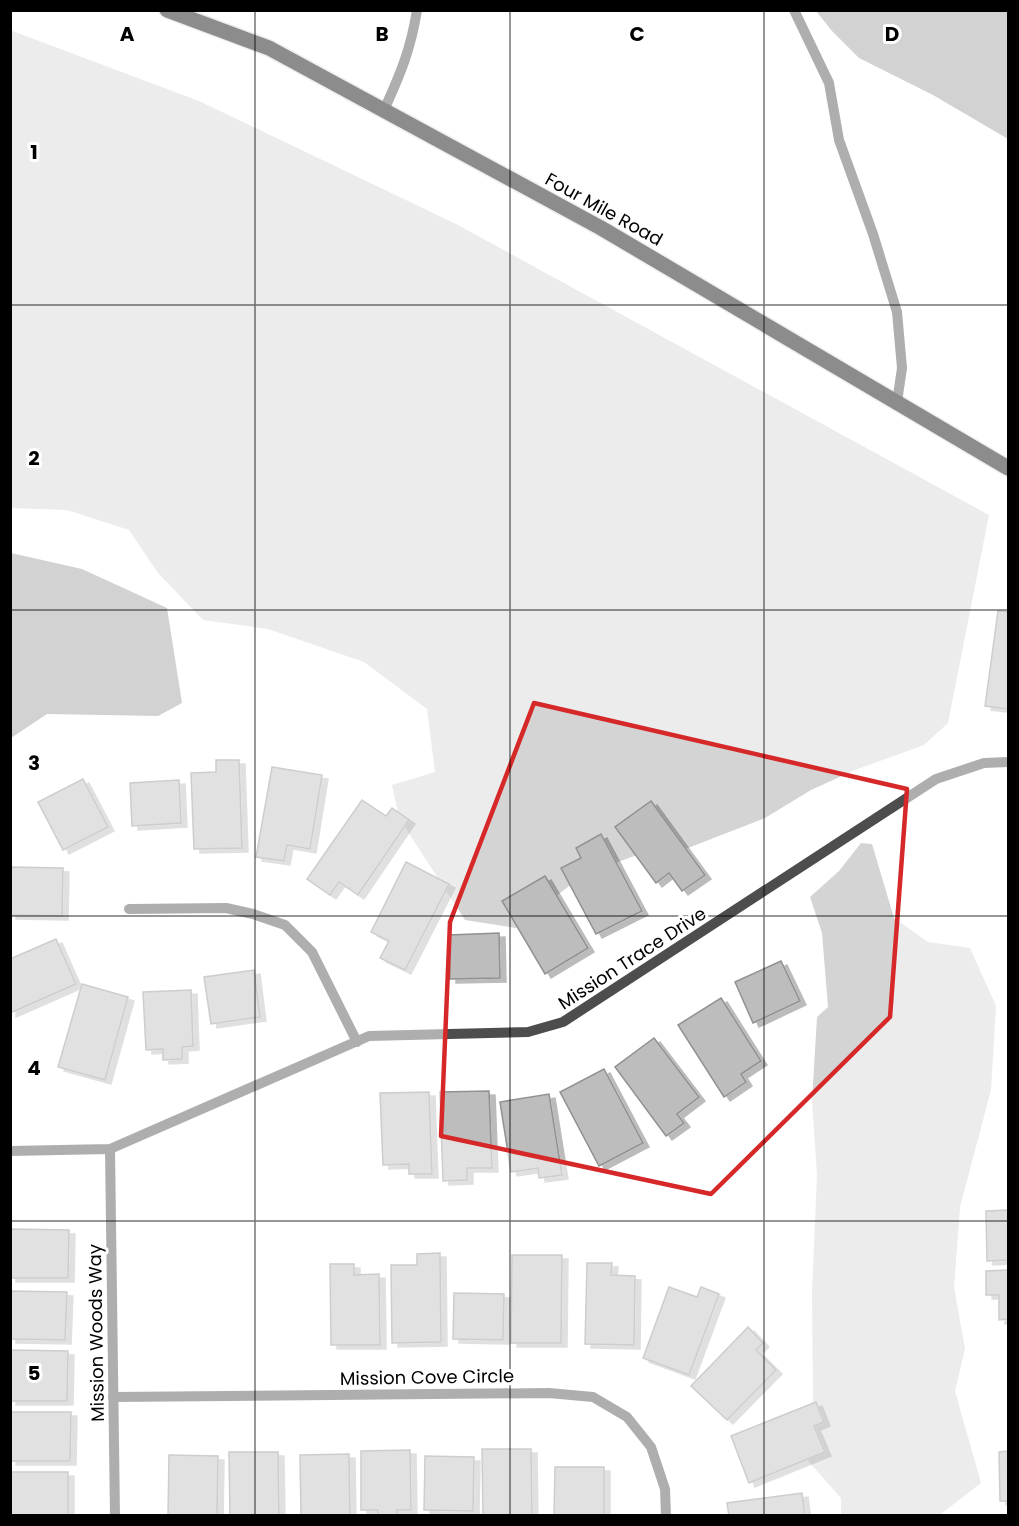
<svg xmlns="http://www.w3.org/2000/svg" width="1019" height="1526" viewBox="0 0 1019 1526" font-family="Poppins,sans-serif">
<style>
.green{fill:#d4d4d4}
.water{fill:#9b9b9b}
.building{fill:#bdbdbd;stroke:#919191;stroke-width:1.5;filter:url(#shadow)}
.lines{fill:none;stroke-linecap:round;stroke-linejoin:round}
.major-casing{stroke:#dbdbdb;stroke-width:18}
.minor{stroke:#4d4d4d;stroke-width:10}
.major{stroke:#000;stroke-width:15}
.marked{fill:none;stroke:#d62828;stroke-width:4.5;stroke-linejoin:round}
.grid{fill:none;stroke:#000;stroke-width:1.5;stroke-opacity:0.55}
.labels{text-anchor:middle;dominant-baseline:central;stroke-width:6;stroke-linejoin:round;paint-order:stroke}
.street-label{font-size:18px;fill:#000;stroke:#fff}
.grid-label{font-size:20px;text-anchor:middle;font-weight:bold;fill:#000;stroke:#fff;stroke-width:6;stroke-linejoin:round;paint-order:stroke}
</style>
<defs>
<filter id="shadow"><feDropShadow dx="6" dy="4" stdDeviation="0" flood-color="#0004"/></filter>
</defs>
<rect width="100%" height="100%" fill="#fff"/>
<!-- green -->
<g class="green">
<polygon points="10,30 199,101 456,224 989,515 948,723 924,745 855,770 811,790 765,818 688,848 637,855 583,875 516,928 465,920 399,818 392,785 435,772 427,709 364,662 268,629 203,620 158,573 129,530 67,510 11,508"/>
<polygon points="861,843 872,844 894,918 928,942 970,948 996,1006 991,1090 960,1207 954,1287 965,1349 955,1391 981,1483 941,1514 941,1515 841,1515 841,1498 808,1461 813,1397 812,1292 817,1175 812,1101 817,1017 828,1007 822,933 810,897 839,871"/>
</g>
<!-- water -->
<g class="water">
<polygon points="816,11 1008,11 1008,139 933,95 859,58 832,31"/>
<polygon points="11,553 82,569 167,608 182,703 158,716 47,714 11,738"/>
</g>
<!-- building -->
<g class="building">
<polygon points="998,611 1008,612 1008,709 985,706"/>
<polygon points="216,760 239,760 242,848 194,849 191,773 216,772"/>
<polygon points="272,767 322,775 310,849 287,845 284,861 256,857"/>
<polygon points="83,779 108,827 63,850 38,802"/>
<polygon points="179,780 181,823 132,826 130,783"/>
<polygon points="362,800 386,816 392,808 409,820 358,895 339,882 330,895 307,879"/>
<polygon points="651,801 705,875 682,891 669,873 656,883 615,827"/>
<polygon points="601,834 642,911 596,934 561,868 581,858 576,848"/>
<polygon points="406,862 449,884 405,970 380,958 389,941 371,932"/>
<polygon points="10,867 63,868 62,916 10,915"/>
<polygon points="545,876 588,948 545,974 502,901"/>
<polygon points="499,933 500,978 450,979 449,935"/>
<polygon points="56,939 76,984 10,1013 10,959"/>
<polygon points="781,961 800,1001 753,1023 735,982"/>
<polygon points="254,970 260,1017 211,1024 204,977"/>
<polygon points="82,984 128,997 105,1080 58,1067"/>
<polygon points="191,990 193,1046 182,1047 182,1059 163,1060 163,1049 146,1050 143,992"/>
<polygon points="721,998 761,1061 741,1074 746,1082 724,1097 678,1025"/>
<polygon points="654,1038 699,1097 677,1114 684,1123 666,1136 615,1067"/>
<polygon points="604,1069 643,1143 599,1166 560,1092"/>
<polygon points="489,1091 492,1168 467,1168 467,1180 443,1181 440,1092"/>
<polygon points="429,1092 432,1174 409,1174 409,1164 383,1165 380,1093"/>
<polygon points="549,1094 562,1175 539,1178 538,1168 511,1172 500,1102"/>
<polygon points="1008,1210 1008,1260 987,1261 986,1211"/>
<polygon points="10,1229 69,1230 68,1278 10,1278"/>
<polygon points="440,1253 441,1342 392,1343 391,1265 417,1265 417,1254"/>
<polygon points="512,1255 562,1255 561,1343 511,1343"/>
<polygon points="587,1263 612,1263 611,1275 635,1276 634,1345 585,1344"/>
<polygon points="330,1264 354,1264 354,1275 379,1274 380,1345 331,1345"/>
<polygon points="1008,1270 1008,1319 999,1320 999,1295 986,1295 986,1271"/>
<polygon points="669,1287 697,1297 701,1287 719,1294 689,1375 643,1358"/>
<polygon points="10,1291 67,1292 65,1340 10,1339"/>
<polygon points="454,1293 504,1294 503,1340 453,1339"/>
<polygon points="748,1327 763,1343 756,1350 776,1370 727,1420 691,1386"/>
<polygon points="10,1350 68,1351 67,1401 10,1401"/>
<polygon points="816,1402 824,1422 814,1426 825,1452 749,1483 731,1436"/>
<polygon points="10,1412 71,1412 70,1461 10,1461"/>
<polygon points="482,1449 531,1449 532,1516 483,1516"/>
<polygon points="410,1450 411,1510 397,1510 397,1516 378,1516 378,1510 361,1510 361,1451"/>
<polygon points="1008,1451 1008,1501 1000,1501 999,1452"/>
<polygon points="229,1452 278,1452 279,1516 230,1516"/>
<polygon points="349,1454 350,1516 301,1516 300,1455"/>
<polygon points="169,1455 218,1456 217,1516 168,1516"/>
<polygon points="425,1456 474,1457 473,1511 424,1510"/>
<polygon points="555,1467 604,1467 604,1516 554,1516"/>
<rect x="10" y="1472" width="58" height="44"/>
<polygon points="802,1493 805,1516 729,1516 727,1503"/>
</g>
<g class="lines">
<defs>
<polyline id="major" points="167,10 269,48 601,228 1008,468"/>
</defs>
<!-- major casing -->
<use href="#major" class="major-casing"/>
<!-- minor -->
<g class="minor">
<polyline points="794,10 829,83 839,140 873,234 897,312 902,368 897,402"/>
<path d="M384 110C400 75 411 49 417 10"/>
<polyline points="129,909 226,908 253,914 285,925 312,952 357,1042"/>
<polyline points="110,1149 115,1516"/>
<polyline points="10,1151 110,1149 369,1036 528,1032 563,1022 936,779 984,763 1008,762"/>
<polyline points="113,1397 549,1393 593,1397 627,1417 651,1447 665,1489 666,1516"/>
</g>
<!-- major -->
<use href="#major" class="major"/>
</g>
<!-- marked area -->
<path d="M0 0H1019V1526H0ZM534 703 907 789 890 1017 711 1194 441 1136 450 922Z" fill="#fff" fill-opacity=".55" fill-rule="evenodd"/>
<path class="marked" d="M534 703 907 789 890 1017 711 1194 441 1136 450 922Z"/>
<!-- grid -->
<path class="grid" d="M255 10V1516M510 10V1516M764 10V1516M10 305H1008M10 610H1008M10 916H1008M10 1221H1008"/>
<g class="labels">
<!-- street labels -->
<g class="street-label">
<text transform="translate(604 209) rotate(29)">Four Mile Road</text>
<text transform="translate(632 958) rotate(-33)">Mission Trace Drive</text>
<text transform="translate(96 1333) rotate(-91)">Mission Woods Way</text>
<text transform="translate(427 1377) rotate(-1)">Mission Cove Circle</text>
</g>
</g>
<g class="grid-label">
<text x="127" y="41">A</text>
<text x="382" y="41">B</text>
<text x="637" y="41">C</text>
<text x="892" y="41">D</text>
<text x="34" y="159">1</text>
<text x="34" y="465">2</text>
<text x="34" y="770">3</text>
<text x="34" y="1075">4</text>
<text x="34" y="1380">5</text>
</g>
<!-- border -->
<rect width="1019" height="1526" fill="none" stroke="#000000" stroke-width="24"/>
</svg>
